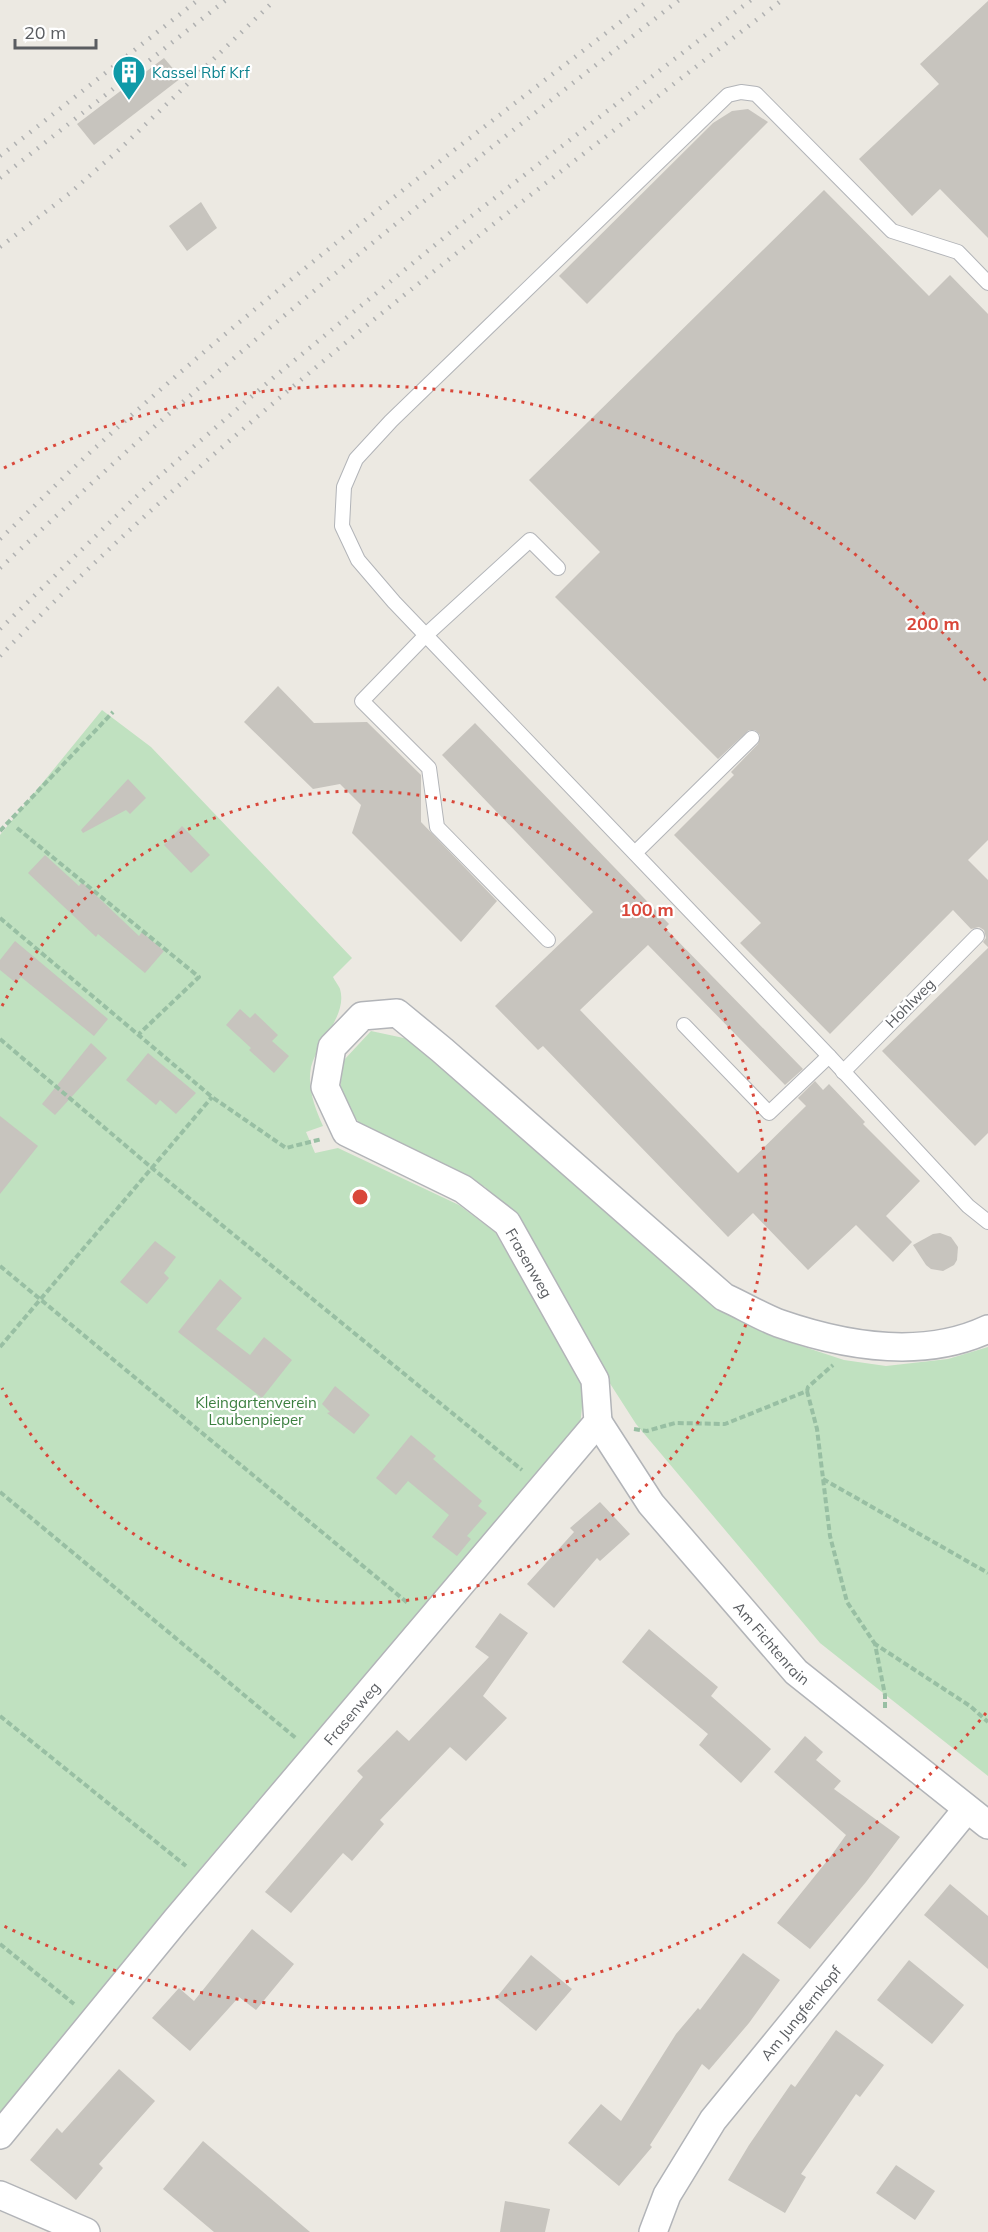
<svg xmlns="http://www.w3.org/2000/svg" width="988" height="2232" viewBox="0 0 988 2232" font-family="Mulish,sans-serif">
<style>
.green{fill:#c0e1c0}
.building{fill:#c7c4be}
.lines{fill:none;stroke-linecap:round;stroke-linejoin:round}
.service-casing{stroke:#b2b4b8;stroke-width:16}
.minor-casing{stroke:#b2b4b8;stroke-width:30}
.path{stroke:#98bfa3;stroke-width:4;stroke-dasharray:6 3;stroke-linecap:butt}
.service{stroke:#fff;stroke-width:14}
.minor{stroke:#fff;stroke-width:27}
.rail{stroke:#b0b1b1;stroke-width:4.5;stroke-dasharray:1.5 8;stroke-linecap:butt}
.ring{fill:none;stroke:#d9473a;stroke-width:3;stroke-dasharray:3 6}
.labels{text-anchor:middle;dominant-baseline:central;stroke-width:4.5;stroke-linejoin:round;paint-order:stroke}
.culture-label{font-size:15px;fill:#0d838f;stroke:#fff;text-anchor:start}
.street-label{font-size:15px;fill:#5a5d61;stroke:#fff}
.park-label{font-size:15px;fill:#3b7f3f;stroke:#fff}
.centre{fill:#d9473a;stroke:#fff;stroke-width:3}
.ring-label{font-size:18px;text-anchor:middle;font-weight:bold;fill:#d9473a;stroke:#fff;stroke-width:4.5;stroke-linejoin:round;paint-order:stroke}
</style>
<rect width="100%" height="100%" fill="#ece9e2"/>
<!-- green -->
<g class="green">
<path d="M102 710 151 747 352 958 333 977C335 981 339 986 340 989 348 1015 317 1043 311 1067 307 1088 315 1108 323 1126L306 1132 315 1153 338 1148 459 1205 495 1232 584 1388 580 1426 210 1857 0 2113V835Z"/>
<polygon points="371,1031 413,1040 713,1304 771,1336 844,1360 886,1366 948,1359 988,1347 988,1776 820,1643 636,1424 602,1371 514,1216 485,1187 363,1128 339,1096 344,1060"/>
</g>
<!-- building -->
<g class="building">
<polygon points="988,1 988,238 940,189 912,216 859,159 939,84 920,64"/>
<polygon points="164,58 181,78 94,145 77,124"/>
<polygon points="748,109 768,122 587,304 559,276 713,123 732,111"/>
<polygon points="824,190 929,296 950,275 988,314 988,840 968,860 988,880 988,947 983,942 986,938 984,930 979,927 971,929 953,910 830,1034 740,943 761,923 674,835 734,775 731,772 758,744 760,735 755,730 749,730 718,759 555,597 600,552 529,480"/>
<polygon points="201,202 217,228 187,251 169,226"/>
<polygon points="278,686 314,723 367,722 421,775 421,822 497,901 461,942 352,833 361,805 340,784 313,789 244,722"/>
<polygon points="475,723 669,924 665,928 803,1069 785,1085 648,945 580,1010 738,1173 806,1106 798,1098 815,1081 823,1090 829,1084 865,1122 863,1124 920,1181 886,1216 912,1242 893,1262 856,1225 808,1270 753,1213 728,1237 543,1046 538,1050 495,1006 593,912 442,755"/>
<polygon points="128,779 146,798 130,814 126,810 83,833 81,830"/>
<polygon points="182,826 210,855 191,873 164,845"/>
<polygon points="45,855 79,886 82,882 139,936 142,932 164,951 145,973 98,934 96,937 28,873"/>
<polygon points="15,941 108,1019 94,1036 21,977 16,983 0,970 0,960"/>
<polygon points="988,948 988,1133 975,1146 882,1051"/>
<polygon points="240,1009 250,1018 255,1013 278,1035 272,1041 289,1056 274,1073 249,1050 251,1048 226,1025"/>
<polygon points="91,1043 107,1058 55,1115 42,1104"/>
<polygon points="148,1053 196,1093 176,1114 160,1100 156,1105 126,1080"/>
<polygon points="0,1116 38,1146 0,1194"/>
<polygon points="940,1233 951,1237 958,1247 957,1260 954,1265 943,1271 931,1269 926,1265 913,1245 933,1234"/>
<polygon points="155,1241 176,1257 164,1273 169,1278 147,1304 120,1282"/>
<polygon points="220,1279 242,1298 216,1329 250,1355 264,1337 292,1360 262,1398 178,1332"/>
<polygon points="335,1386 370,1415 354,1434 327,1413 330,1412 322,1404"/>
<polygon points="411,1435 436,1456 433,1459 482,1501 478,1506 487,1513 467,1536 471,1539 457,1556 432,1537 449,1515 408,1481 396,1495 376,1478"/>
<polygon points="600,1502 630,1534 600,1561 597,1558 554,1608 527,1584 574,1532 570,1528"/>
<polygon points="500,1613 528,1633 483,1696 507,1718 466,1761 450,1747 380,1820 384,1824 352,1861 343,1853 291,1913 265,1892 363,1777 357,1771 397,1730 409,1741 489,1657 475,1647"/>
<polygon points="649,1629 718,1687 711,1696 771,1749 741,1783 699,1745 708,1734 622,1662"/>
<polygon points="805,1736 823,1752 816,1760 841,1781 834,1789 900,1837 866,1882 810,1949 777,1923 831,1856 846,1835 774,1772"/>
<polygon points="950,1884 988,1916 988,1969 924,1915"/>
<polygon points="252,1929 294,1964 256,2010 239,1997 190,2051 152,2018 179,1988 194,2001"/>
<polygon points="743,1953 780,1980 749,2023 709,2070 702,2064 650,2145 652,2147 619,2186 568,2143 601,2104 621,2121 676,2034 698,2008 700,2010"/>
<polygon points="531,1955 572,1989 536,2031 496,1998"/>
<polygon points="909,1960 964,2005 932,2044 877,2000"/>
<polygon points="836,2030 884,2065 860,2097 856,2094 801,2174 806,2177 785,2213 728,2180 749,2145 791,2084 795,2087"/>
<polygon points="119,2069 155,2101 99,2164 103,2168 76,2200 30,2160 57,2128 62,2133"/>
<polygon points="203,2141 310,2232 214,2232 163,2189"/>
<polygon points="896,2165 935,2191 915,2220 876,2193"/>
<polygon points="505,2201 550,2209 545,2232 500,2232"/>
</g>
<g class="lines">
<defs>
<g id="service">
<polyline points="988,283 958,252 892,231 756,94 741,92 728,95 391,421 356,459 344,487 342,526 358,560 394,602 829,1056 968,1206 988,1222"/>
<polyline points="635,853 752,738"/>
<polyline points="548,940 437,827 429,768 362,701 426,635 530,540 558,568"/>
<polyline points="684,1025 769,1113 829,1056"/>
<polyline points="843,1072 977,936"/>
</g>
<g id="minor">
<path id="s1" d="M598 1422 651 1504 796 1672 988 1825"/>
<path id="s2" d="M0 2135 176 1920 598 1422 595 1380 507 1223 463 1189 346 1132 325 1087 332 1047 362 1016 397 1013 442 1050 724 1297C742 1305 760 1316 778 1323 844 1346 922 1360 988 1329"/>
<polyline points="0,2195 86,2232"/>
<path id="s3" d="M653 2232 667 2195 713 2120 967 1809"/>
</g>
</defs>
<!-- service casing -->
<use href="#service" class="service-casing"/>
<!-- minor casing -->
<use href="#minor" class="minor-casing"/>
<!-- path -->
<g class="path">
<polyline points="17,828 199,977 139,1034"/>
<polyline points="0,831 113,712"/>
<polyline points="0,918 212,1097 286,1148 322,1139"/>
<polyline points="0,1039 152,1168 522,1470"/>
<polyline points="0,1266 409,1604"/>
<polyline points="0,1347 212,1097"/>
<polyline points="807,1391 817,1429 830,1536 847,1602 875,1644"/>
<polyline points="634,1429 647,1431 675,1423 725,1424 807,1391 808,1387 833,1365"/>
<polyline points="823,1479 988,1573"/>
<polyline points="0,1492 297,1739"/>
<polyline points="885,1708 885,1695 875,1644 970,1706 988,1722"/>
<polyline points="0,1716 186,1866"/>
<polyline points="0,1944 74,2004"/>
</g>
<!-- service -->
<use href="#service" class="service"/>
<!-- minor -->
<use href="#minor" class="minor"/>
<!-- rail -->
<g class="rail">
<polyline points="0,156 198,0"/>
<polyline points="0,178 226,0"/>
<polyline points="0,247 70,193 121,148 275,0"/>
<path d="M0 539C35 506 69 471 105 439 278 282 465 142 649 0"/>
<path d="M0 568C51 521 102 473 154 427 324 278 501 139 679 0"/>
<polyline points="0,629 141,492 273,378 452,231 751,0"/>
<path d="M0 656C238 412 514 209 782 0"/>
</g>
</g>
<!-- distance rings -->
<g class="ring">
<path d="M2 1006A406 406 0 1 1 2 1388"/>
<path d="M986 1713A811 811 0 0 1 4 1926M4 468A811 811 0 0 1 986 681"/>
</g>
<!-- icons -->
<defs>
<symbol id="building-pin" viewBox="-11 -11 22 30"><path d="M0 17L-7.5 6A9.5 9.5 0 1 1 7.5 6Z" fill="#0f9aa8" stroke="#fff"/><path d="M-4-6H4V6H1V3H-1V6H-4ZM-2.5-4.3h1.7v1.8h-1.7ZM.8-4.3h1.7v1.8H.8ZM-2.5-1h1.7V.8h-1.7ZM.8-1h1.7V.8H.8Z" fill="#fff"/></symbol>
</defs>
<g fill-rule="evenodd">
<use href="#building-pin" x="110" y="53" width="38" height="52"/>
</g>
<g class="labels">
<!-- culture labels -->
<g class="culture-label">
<text x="152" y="72">Kassel Rbf Krf</text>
</g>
<!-- street labels -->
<g class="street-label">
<text transform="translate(910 1003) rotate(-45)">Hohlweg</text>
<text transform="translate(529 1263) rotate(60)">Frasenweg</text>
<text stroke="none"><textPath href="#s1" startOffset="282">Am Fichtenrain</textPath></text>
<text stroke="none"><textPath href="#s2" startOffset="549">Frasenweg</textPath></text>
<text stroke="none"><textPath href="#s3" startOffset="266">Am Jungfernkopf</textPath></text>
</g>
<!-- park labels -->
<g class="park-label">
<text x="256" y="1402">Kleingartenverein<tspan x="256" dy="17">Laubenpieper</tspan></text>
</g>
</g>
<circle cx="360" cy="1197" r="9" class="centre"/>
<g class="ring-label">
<text x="933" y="630">200 m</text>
<text x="647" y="916">100 m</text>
</g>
<!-- scale -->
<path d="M15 39v9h81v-9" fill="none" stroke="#5a5d61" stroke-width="3"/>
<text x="24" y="39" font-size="18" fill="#5a5d61" stroke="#ffffff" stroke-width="4.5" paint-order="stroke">20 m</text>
</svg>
